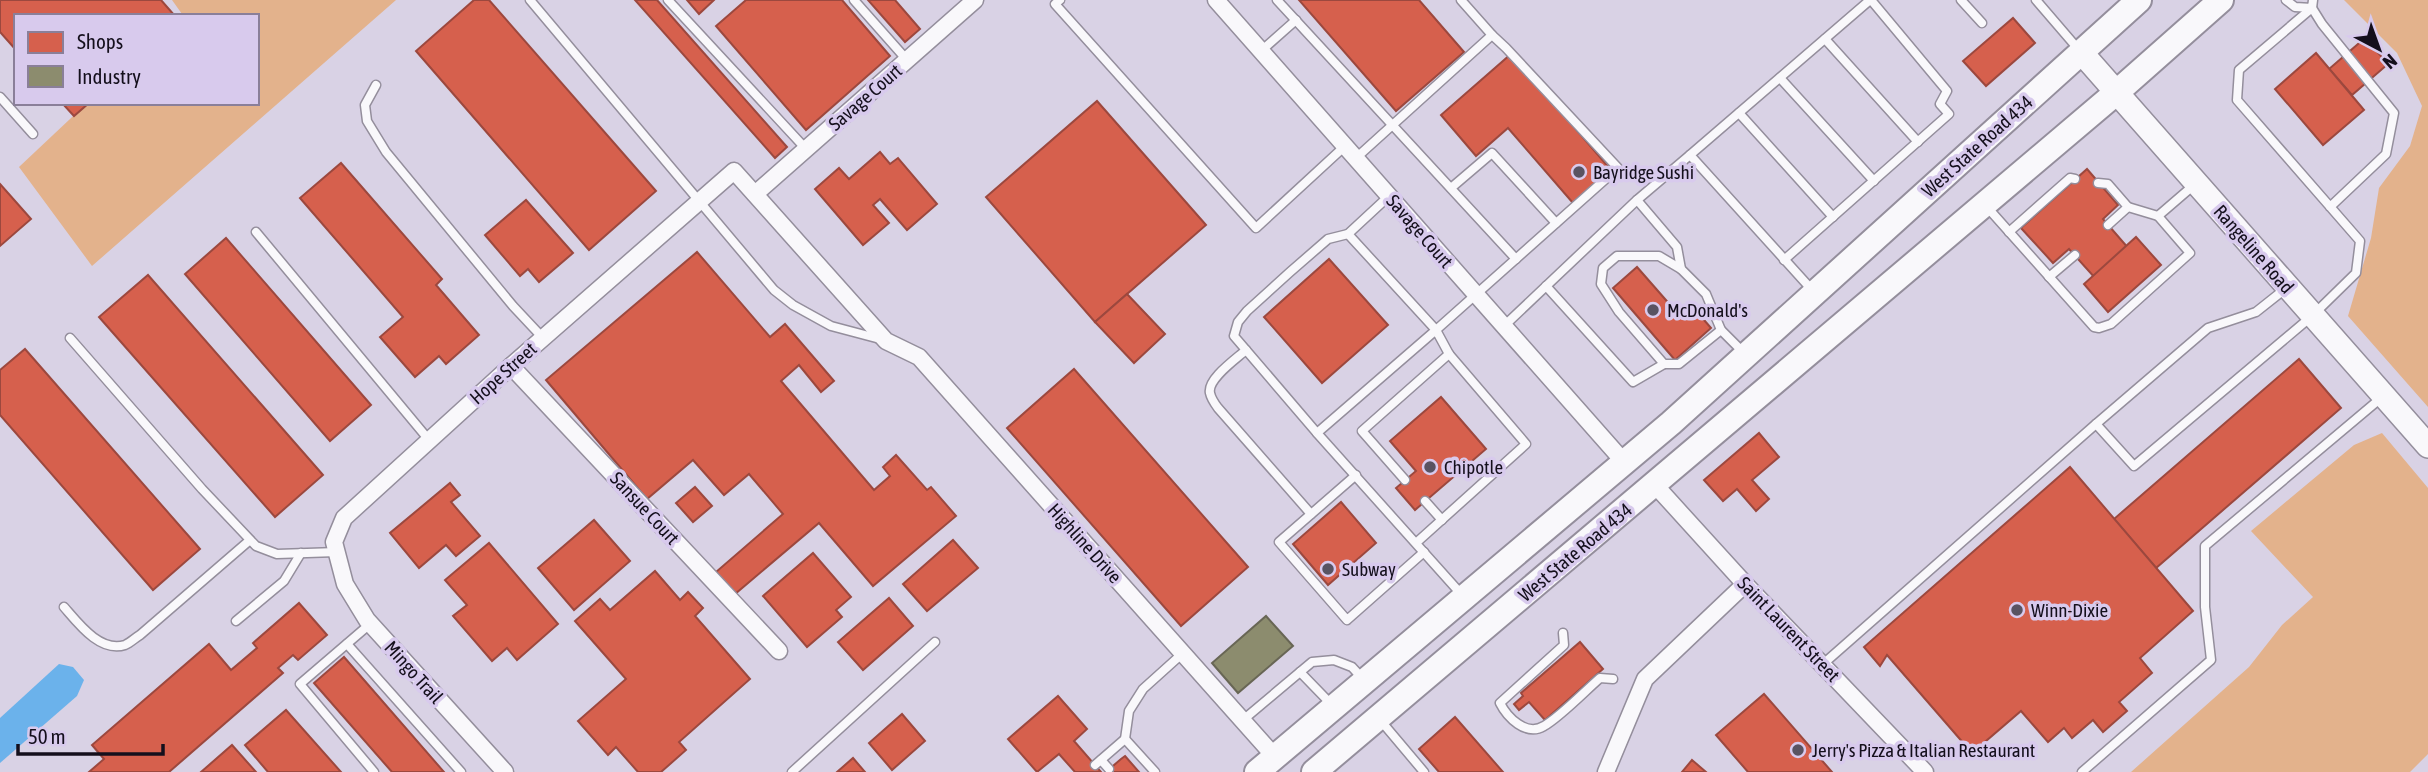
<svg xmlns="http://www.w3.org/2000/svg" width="2428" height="772" viewBox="0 0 2428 772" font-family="'Asap Condensed',sans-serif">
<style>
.green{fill:#e3b28c}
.water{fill:#6bb2eb}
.shops{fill:#d6604d;stroke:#9c483e;stroke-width:2}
.industry{fill:#8c8c6e;stroke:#686655;stroke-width:2}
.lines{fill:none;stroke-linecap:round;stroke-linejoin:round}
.lane-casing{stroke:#948e9c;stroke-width:11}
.street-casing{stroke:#948e9c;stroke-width:19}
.secondary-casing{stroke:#948e9c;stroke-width:26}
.primary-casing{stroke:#948e9c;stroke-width:28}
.lane{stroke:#f9f8fb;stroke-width:8}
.street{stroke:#f9f8fb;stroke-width:16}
.secondary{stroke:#f9f8fb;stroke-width:23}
.primary{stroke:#f9f8fb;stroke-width:24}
.poi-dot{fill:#595362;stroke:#d8caed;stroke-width:2.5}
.labels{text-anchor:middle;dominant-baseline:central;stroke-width:7;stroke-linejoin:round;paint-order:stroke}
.street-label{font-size:19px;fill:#140f1c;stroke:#d8caed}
.poi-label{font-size:19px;fill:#140f1c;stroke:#d8caed;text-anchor:start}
</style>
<rect width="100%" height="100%" fill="#d9d2e5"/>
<!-- green -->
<g class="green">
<polygon points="172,0 396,0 92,266 19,167 87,103 257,103 257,16 180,16 182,14"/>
<polygon points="2344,0 2428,0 2428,407 2348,316 2371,238 2379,188 2410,146 2422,106 2397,53"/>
<polygon points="2382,433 2428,488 2428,754 2410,772 2131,772 2249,667 2282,625 2313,597 2251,531 2354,445"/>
</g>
<!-- water -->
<polygon class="water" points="59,664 73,667 84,680 77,696 0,763 0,718"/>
<!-- shops -->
<g class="shops">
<polygon points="0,0 161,0 175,16 16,16 16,50 0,32"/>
<polygon points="474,0 489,0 656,191 589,250 416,51"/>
<polygon points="635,0 657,0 787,147 775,158"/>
<polygon points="687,0 714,0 699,14"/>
<polygon points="746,0 842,0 890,56 806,130 716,26"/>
<polygon points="868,0 895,0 920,29 905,42"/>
<polygon points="1299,0 1419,0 1464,52 1396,111"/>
<polygon points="2013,18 2035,43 1986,86 1963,61"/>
<polygon points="2365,38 2388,64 2352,95 2329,69"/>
<polygon points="2316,53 2364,110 2323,145 2275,89"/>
<polygon points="1511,54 1611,170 1573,203 1508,128 1476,156 1441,115"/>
<polygon points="1097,101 1206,225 1095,322 986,197"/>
<polygon points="62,103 89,103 74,116"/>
<polygon points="880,152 890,164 898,158 937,204 907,230 880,199 873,205 889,223 863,245 815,189 839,168 849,179"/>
<polygon points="341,163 442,279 436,285 479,335 446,364 439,356 415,377 380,337 403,317 300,198"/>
<polygon points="2087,169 2118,205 2103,219 2129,249 2096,279 2069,249 2053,263 2021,228"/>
<polygon points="0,184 31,219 0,246"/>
<polygon points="526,200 573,253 539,282 528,269 520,276 485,235"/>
<polygon points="2136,237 2161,265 2108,312 2084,284"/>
<polygon points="226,238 371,405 330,441 185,274"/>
<polygon points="697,252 770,337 785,324 834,381 821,392 799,365 781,381 874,490 890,476 883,467 896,455 927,490 931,487 956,516 873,586 819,523 735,594 716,572 783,514 749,474 724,495 693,460 647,499 546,380"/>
<polygon points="1329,259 1388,325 1322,383 1264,317"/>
<polygon points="1637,267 1679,315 1691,305 1711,328 1675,360 1613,288"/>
<polygon points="148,275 323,475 275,517 99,317"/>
<polygon points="1127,294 1165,334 1134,363 1095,322"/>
<polygon points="25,349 200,549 153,590 0,415 0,370"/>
<polygon points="2299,359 2341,408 2156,568 2114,519"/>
<polygon points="1074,369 1248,567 1181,626 1007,428"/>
<polygon points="1441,397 1486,449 1415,510 1396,488 1416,471 1390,441"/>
<polygon points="1759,433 1779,457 1752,480 1769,499 1756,511 1737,489 1723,501 1704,480"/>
<polygon points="2070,467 2193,611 2140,658 2152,673 2119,702 2127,711 2103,732 2093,720 2072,738 2064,728 2048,742 2021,711 1972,753 1887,655 1880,666 1864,647"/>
<polygon points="450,483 460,495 451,502 480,536 456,556 446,545 419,568 390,533"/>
<polygon points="695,487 712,506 693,522 676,503"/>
<polygon points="1341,502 1376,543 1328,585 1293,544"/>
<polygon points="594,520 630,561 574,610 538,568"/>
<polygon points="953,540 978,568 927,611 903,584"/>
<polygon points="489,543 558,624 517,660 507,648 492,661 453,616 467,605 445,580"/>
<polygon points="813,553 851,597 836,610 842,617 807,647 763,596"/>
<polygon points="655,571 680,600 688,592 703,608 695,616 750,679 679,742 686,750 661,772 638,772 616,747 608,755 578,721 626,679 575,621 600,599 610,610"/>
<polygon points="889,598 913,626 863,670 838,642"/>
<polygon points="299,603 327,635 298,660 293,655 278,668 283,673 169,772 89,772 104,759 92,745 209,644 231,670 257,648 253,643"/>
<polygon points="1580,642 1603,669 1545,720 1529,702 1519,710 1514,704 1523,696 1521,693"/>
<polygon points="344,657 444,772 392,772 314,683"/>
<polygon points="1764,694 1832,772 1748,772 1716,735"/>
<polygon points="1058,696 1087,729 1074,741 1101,772 1075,772 1059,754 1037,772 1008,739"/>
<polygon points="286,710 341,772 268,772 245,745"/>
<polygon points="902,714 925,741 892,770 869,743"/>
<polygon points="1455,717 1503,772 1439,772 1419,749"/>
<polygon points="232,745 256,772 201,772"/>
<polygon points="1125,756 1139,772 1106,772 1121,759"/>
<polygon points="853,758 865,772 837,772"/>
<polygon points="1692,760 1706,772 1682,772"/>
</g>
<!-- industry -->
<polygon class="industry" points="1266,616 1293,646 1238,693 1212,663"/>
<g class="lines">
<defs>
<g id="lane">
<polyline points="530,0 774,290 793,305 831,326 880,339"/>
<polyline points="668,0 806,149"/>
<polyline points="854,0 907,60"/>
<polyline points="1060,0 1055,4 1256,228 1345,146"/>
<polyline points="1277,0 1516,259"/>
<polyline points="1461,0 1492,35"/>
<polyline points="1961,0 1982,23"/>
<polyline points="2036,0 2079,50"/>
<polyline points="2286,0 2295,7 2312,8 2313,0"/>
<polyline points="1825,39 1918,142"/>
<polyline points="1261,51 1296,20"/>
<polyline points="1780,78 1874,181"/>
<polyline points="376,85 365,105 367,121 386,152 513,306 543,338"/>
<polyline points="0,97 33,134"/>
<polyline points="1739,113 1833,217"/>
<polyline points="1356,158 1492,35 1506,48 1618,168 1436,330 1348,234 1389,196"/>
<polyline points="2098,183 2108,184 2128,207 2108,225"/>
<polyline points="1451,188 1492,153 1556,223"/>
<polyline points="1637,200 1677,247 1681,269 1706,294 1721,330 1744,353"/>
<polyline points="1987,207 2094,327 2099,328 2111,324 2190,253 2158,216 2194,185"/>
<polyline points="2128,207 2158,216"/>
<polyline points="256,232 429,440"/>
<polyline points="2009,232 2070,178 2075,179"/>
<polyline points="1784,260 1949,114 1940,104 1947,91 1871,0"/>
<polyline points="1681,269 1659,256 1617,256 1603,268 1601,284 1619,312 1664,364 1679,364 1721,330"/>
<polyline points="2049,277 2075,255"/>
<polyline points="1546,286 1633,382 1664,364"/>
<polyline points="1813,291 1690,155 1870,0"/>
<polyline points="1504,326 1637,200 1690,155"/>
<polyline points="70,338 202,489 256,546 277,554 337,552"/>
<polyline points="1246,350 1234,336 1238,322 1247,311 1290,272 1328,239 1348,234"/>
<polyline points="2096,424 2208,328 2256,312 2285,289"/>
<polyline points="1356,475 1279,542 1347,620 1424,552"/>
<polyline points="1405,480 1362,431 1449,354"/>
<polyline points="1425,501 1442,520"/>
<path d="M1311 514 1218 408C1215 404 1211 398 1210 393 1207 379 1236 359 1246 350L1317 433"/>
<polyline points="1416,543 1526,444 1449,354 1436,330 1317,433 1462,595"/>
<path d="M64 607C78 623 100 653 125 645 130 643 135 638 140 635L250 540"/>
<polyline points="236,621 284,581 301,553"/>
<polyline points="370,624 300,684 374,772"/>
<path d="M1563 633 1564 645 1500 703C1507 717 1526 737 1544 726 1560 717 1585 691 1600 678L1613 679"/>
<polyline points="347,644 461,772"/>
<polyline points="1822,665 2096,424 2134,466 2312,316 2356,273 2360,241 2237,100 2239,70 2312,8 2322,24 2394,113 2386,154 2330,207"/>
<polyline points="1300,672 1332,705"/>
<polyline points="1243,720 1312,662 1334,660 1352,667 1363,679"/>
<polyline points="1381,721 1424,772"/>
<polyline points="1125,739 1129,711 1143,689 1183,653"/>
<polyline points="1101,760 1109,769"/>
<polyline points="1095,765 1125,739 1155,772"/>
<polyline points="792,772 935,642"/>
<polyline points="2082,772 2211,660 2205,607 2205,546 2381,398"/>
</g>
<g id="street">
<polyline points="1216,0 1624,462"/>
<polyline points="755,194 975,0"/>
<polyline points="511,366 779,651"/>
<polyline points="1655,485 1745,584 1925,772"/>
<polyline points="505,772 367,620 345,584 334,542 344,518 511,366 734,171 886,341 919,357 1275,757"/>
<polyline points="1606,772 1645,679 1745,584"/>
</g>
<polyline id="secondary" points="2081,52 2428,446"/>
<g id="primary">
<polyline points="1257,772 1671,423 2139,0"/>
<polyline points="1314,772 2117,92 2221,0"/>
</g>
</defs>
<!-- lane casing -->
<use href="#lane" class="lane-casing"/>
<!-- street casing -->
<use href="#street" class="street-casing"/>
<!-- secondary casing -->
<use href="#secondary" class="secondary-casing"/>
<!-- primary casing -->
<use href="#primary" class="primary-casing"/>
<!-- lane -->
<use href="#lane" class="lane"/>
<!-- street -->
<use href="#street" class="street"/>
<!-- secondary -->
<use href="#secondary" class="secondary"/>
<!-- primary -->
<use href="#primary" class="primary"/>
</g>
<!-- markers -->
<g class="poi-dot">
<circle cx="1579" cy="172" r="7"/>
<circle cx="1653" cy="310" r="7"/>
<circle cx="1430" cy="467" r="7"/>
<circle cx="1328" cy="569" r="7"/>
<circle cx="2017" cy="610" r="7"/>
<circle cx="1798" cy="750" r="7"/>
</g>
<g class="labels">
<!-- street labels -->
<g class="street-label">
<text transform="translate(865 97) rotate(-41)">Savage Court</text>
<text transform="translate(1977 146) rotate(-42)">West State Road 434</text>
<text transform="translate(1420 231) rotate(49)">Savage Court</text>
<text transform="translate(2254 249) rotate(49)">Rangeline Road</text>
<text transform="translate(503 373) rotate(-42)">Hope Street</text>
<text transform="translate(645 508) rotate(47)">Sansue Court</text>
<text transform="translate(1085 543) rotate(48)">Highline Drive</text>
<text transform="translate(1575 552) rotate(-40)">West State Road 434</text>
<text transform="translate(1789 629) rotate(46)">Saint Laurent Street</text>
<text transform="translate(414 672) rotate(48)">Mingo Trail</text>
</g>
<!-- poi labels -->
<g class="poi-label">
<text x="1593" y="172">Bayridge Sushi</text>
<text x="1667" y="310">McDonald's</text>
<text x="1444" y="467">Chipotle</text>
<text x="1342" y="569">Subway</text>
<text x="2031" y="610">Winn-Dixie</text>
<text x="1812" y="750">Jerry's Pizza &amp; Italian Restaurant</text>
</g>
</g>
<!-- legend -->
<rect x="14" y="14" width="245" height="91" fill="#d8caed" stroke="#8a7f99" stroke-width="2"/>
<rect x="28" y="32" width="35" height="21" fill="#d6604d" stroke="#8a7f99" stroke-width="2"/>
<text x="77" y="49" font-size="21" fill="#140f1c">Shops</text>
<rect x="28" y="66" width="35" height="21" fill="#8c8c6e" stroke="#8a7f99" stroke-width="2"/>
<text x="77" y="84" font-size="21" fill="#140f1c">Industry</text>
<!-- north arrow -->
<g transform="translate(2379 49) rotate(139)" stroke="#d8caed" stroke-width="5" paint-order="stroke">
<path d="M0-5L12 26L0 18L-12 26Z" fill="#140f1c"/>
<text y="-10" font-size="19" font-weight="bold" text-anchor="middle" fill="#140f1c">N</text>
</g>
<!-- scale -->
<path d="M18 744v10h145v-10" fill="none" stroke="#140f1c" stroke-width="3.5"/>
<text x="28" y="744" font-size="21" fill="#140f1c" stroke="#d8caed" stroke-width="5" paint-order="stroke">50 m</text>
</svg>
